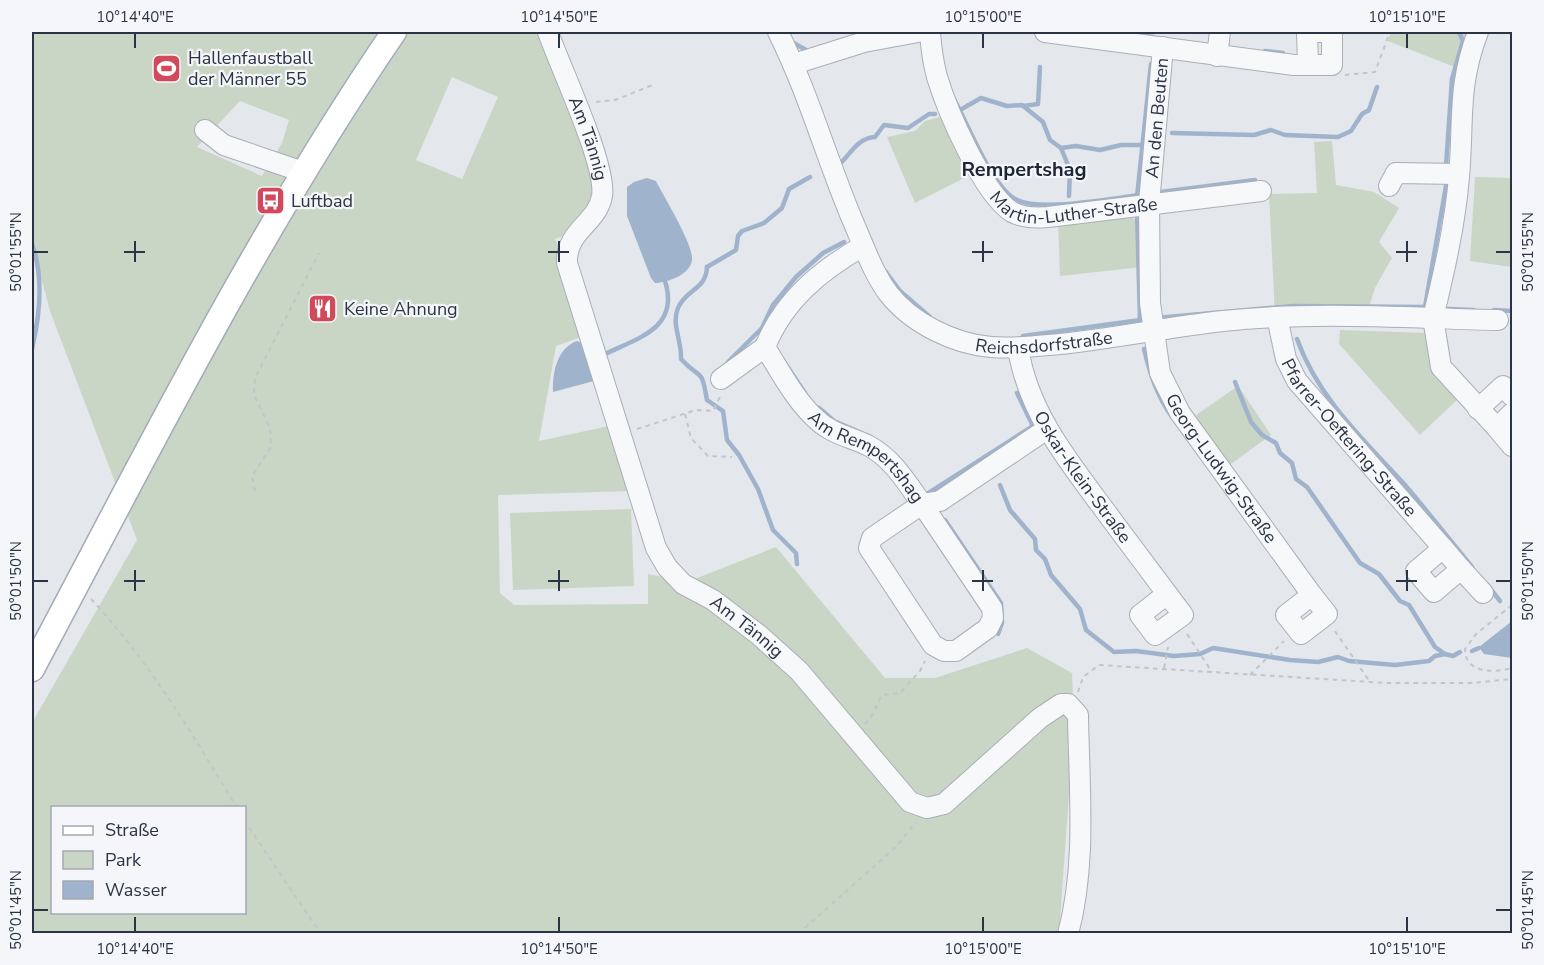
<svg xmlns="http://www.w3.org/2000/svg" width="1544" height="965" viewBox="0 0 1544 965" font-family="'Nunito Sans',sans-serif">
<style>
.green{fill:#c9d6c5;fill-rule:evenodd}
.water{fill:#9fb4cc}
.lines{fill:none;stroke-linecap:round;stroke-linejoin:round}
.stream{stroke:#9fb4cc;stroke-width:4.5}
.minor-casing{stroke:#a9aeb7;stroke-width:22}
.major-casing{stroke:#a3abb8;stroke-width:27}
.path{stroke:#c2c5cb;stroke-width:2;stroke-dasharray:4.5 4.5;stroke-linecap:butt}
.minor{stroke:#f7f8fa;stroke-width:20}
.major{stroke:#fff;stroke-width:24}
.ticks{fill:none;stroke:#2b3445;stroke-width:2}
.labels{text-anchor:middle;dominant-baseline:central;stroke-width:4.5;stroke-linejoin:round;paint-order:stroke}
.poi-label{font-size:18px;fill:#2b3445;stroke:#f4f6f9;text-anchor:start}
.street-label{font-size:18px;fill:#2b3445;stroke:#f4f6f9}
.neighbourhood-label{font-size:20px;font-weight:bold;fill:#1d2536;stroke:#f4f6f9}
.neatline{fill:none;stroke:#2b3445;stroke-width:2}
.ticks-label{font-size:15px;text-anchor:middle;fill:#2b3445}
</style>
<rect width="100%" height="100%" fill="#e4e7ec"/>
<!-- green -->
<g class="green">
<path d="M32 32H545L591 152 595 198 568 234 555 239 563 254 584 336 556 346 539 441 609 426 630 491 498 495 500 593 514 605 648 604V574L687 582 776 547 885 678H935L1027 648 1072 673 1074 725 1059 933H32V723L137 540 50 311 32 243ZM452 77 498 97 462 179 416 160ZM240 101 289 120 282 143 262 176 197 147ZM52 808H244V912H52Z"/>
<polygon points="1391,32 1468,32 1465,71 1388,41"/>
<polygon points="951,114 978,171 915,203 887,137 915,131 925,121"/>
<polygon points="1332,141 1336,185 1374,192 1399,208 1379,242 1392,258 1375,288 1367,313 1275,316 1269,194 1317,193 1314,142"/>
<polygon points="1475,177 1512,178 1512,267 1470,261"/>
<polygon points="1129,215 1139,223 1141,228 1142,267 1060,276 1058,223"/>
<polygon points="1340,330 1427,333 1461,396 1420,435 1339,344"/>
<polygon points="1238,386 1271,435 1224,469 1189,420"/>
<polygon points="631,509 634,586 513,590 510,513"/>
</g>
<!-- water -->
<g class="water">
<path d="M647 178 656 181C664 197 693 244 692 259 692 274 667 283 655 283L651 278 627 216V187L634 182Z"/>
<path d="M577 341 585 344 594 381 553 392C552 373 557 348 577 341Z"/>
<polygon points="1512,621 1512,658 1484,654 1479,647"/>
</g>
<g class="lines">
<!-- stream -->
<g class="stream">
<polyline points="1120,32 1153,37"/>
<polyline points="792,42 806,50"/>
<polyline points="1265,51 1283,53"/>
<path d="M954 99C968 124 992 188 1017 200 1042 212 1116 198 1145 194"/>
<polyline points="1023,106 1038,104 1040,67"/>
<polyline points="960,110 981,98 1007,106 1022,105 1043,122 1050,140 1061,148 1076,146 1100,150 1121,145 1144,145"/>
<polyline points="1172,133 1254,135 1271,130 1285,135 1338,137 1351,131 1362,114 1369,110 1377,87"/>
<polyline points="1061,148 1070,170 1069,196"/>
<path d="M840 164C851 153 858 138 875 137L884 125 908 128 929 114H935"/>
<polyline points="1446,166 1452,79 1463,41 1459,32"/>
<polyline points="1153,193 1255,180"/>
<polyline points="1137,197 1151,64"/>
<polyline points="1137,212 1140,320"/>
<path d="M32 244C44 277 40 315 32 349"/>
<path d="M707 267C706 290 686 289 678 308 671 324 682 341 681 359 701 381 701 365 707 400L723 411 727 440 739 455 758 489 773 530 796 553 797 564"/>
<polyline points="707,267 736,250 738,236 742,231 764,223 782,208 789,189 810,177"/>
<polyline points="886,272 900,291 930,317"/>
<polyline points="1448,309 1474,310"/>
<polyline points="1494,310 1512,311"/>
<polyline points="1156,318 1293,306 1425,307 1446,186"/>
<polyline points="1023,336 1148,319"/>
<path d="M1297 339C1318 398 1364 440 1405 485 1428 512 1450 540 1472 567"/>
<path d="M1144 349C1150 374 1157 396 1172 417"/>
<path d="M605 354C638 338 680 328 665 281"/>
<polyline points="783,360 805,393"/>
<polyline points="728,362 762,328 773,305 796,277 823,253 844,242"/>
<polyline points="1235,382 1251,422 1262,435 1276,443 1280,453 1292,463 1296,479 1307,487 1360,563 1379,574 1400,601 1409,605 1435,647 1445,654"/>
<polyline points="819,408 834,421 871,437"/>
<polyline points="1000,485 1010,510 1035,539 1036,550 1045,559 1051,575 1080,609 1086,630 1114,652 1136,651 1174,656 1200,654 1213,648 1290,660 1318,662 1338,657 1349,661 1395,665 1429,661 1435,656 1445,654 1453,656 1460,652"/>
<polyline points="927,494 1033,426 1017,393"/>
<polyline points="945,520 1001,603 1002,623 998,634"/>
<polyline points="1489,587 1500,601"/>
<polyline points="1472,651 1479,648"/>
</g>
<defs>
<g id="minor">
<path id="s1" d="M548 32C560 67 607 165 602 196 597 224 566 230 567 263L656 548 667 567 683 584 713 600 759 635 799 671 910 802 927 808 944 804 1040 718 1061 704H1068L1078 715C1079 788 1087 863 1068 934"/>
<path id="s2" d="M778 32C808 92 826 157 852 219 863 244 872 271 888 293 911 323 954 344 991 347 1014 349 1037 346 1060 344 1115 338 1169 327 1223 321 1315 311 1407 318 1498 320"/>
<path id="s3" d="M930 32C931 47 933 62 937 77 947 110 983 194 1012 212 1023 218 1035 218 1048 217L1261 191"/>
<polyline points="1045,32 1294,65 1332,65 1332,32 1307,32 1308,65"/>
<path d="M1478 32C1457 87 1464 121 1459 177 1455 225 1444 272 1433 318L1441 367 1497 428 1512 413"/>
<path id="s4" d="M1163 47 1149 203 1150 303 1160 373 1180 413 1312 595"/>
<polyline points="1217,56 1220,32"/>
<polyline points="794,64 864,42 918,32"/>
<polyline points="205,130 224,145 303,172"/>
<polyline points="1389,186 1396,173 1459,174"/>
<path id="s5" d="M863 246C821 270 784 300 765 347 780 371 795 400 816 419 831 434 851 437 869 446 892 458 907 483 922 504L940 501 1047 429"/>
<path id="s6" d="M1277 317 1286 359 1297 381 1443 548"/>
<path id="s7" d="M1018 348C1028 412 1068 461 1106 512 1131 546 1157 580 1183 615L1155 635 1140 615 1167 594"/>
<polyline points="721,379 765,347"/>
<polyline points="1478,409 1503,386 1512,396"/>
<polyline points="1497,428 1512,446"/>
<polygon points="922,504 992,608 993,618 988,628 956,651 944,651 933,645 869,548 872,538"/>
<polygon points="1443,548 1461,569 1434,592 1416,571"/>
<polyline points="1461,569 1483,593"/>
<polygon points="1312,595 1327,614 1301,634 1286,615"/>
</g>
<path id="major" d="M32 669C147 453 256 234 394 32"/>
</defs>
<!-- minor casing -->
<use href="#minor" class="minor-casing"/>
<!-- major casing -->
<use href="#major" class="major-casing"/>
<!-- path -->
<g class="path">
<polyline points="1345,75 1375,72 1390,32"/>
<polyline points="596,102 615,100 655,84"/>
<polyline points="685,414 691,438 708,456 732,457"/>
<polyline points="637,429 696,410 713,411 721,395"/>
<polyline points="255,491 252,476 271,447 270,428 254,395 255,378 319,253"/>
<path d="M91 599C149 661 193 735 237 808"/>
<path d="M1512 605 1476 634 1465 649C1465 674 1495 673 1512 668"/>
<polyline points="1335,631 1370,682"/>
<polyline points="1187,634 1212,672"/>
<polyline points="1164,668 1168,647"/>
<polyline points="1250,675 1284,641"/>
<polyline points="1078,692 1083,677 1099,665 1387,683 1472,683 1512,679"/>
<polyline points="865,724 870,719 882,695 900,693 920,671 925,661"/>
<polyline points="244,820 321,934"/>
<polyline points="798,934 897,846 916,822"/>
</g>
<!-- minor -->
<use href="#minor" class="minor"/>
<!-- major -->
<use href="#major" class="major"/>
</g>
<!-- ticks -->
<path class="ticks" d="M135 33V48M559 33V48M983 33V48M1407 33V48M135 241V262M559 241V262M983 241V262M1407 241V262M33 252H48M124 252H145M548 252H569M972 252H993M1396 252H1417M1496 252H1511M135 570V591M559 570V591M983 570V591M1407 570V591M33 581H48M124 581H145M548 581H569M972 581H993M1396 581H1417M1496 581H1511M33 910H48M1496 910H1511M135 917V932M559 917V932M983 917V932M1407 917V932"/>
<!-- icons -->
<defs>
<symbol id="stadium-square" viewBox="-11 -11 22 22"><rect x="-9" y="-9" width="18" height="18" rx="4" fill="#d1495b" stroke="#f4f6f9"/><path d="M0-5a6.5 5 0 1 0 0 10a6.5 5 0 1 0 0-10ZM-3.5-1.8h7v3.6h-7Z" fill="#fff"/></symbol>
<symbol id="bus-square" viewBox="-11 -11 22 22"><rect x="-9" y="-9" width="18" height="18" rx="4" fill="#d1495b" stroke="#f4f6f9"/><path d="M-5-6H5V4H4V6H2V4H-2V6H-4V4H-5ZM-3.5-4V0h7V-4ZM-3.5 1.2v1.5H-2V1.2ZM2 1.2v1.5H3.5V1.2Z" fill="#fff"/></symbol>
<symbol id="restaurant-square" viewBox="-11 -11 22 22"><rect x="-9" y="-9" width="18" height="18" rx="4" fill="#d1495b" stroke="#f4f6f9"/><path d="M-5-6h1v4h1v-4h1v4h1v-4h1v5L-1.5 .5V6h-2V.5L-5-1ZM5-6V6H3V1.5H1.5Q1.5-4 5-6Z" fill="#fff"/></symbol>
</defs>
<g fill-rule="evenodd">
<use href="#stadium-square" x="150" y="52" width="33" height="33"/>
<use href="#bus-square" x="254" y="184" width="33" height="33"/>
<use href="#restaurant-square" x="306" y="292" width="33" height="33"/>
</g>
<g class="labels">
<!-- poi labels -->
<g class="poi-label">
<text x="188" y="58">Hallenfaustball<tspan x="188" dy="21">der Männer 55</tspan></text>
<text x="291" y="201">Luftbad</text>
<text x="344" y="309">Keine Ahnung</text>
</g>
<!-- street labels -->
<g class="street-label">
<text transform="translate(1157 118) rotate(-85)">An den Beuten</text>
<text stroke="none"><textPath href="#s1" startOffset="114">Am Tännig</textPath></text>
<text stroke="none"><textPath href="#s3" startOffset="262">Martin-Luther-Straße</textPath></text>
<text stroke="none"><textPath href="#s2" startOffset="456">Reichsdorfstraße</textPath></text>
<text stroke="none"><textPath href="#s6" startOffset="144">Pfarrer-Oeftering-Straße</textPath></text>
<text stroke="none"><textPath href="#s5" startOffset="296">Am Rempertshag</textPath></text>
<text stroke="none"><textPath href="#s4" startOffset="441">Georg-Ludwig-Straße</textPath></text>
<text stroke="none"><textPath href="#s7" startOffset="146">Oskar-Klein-Straße</textPath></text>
<text stroke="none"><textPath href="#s1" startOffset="672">Am Tännig</textPath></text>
</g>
<!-- neighbourhood labels -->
<g class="neighbourhood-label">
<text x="1024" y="169">Rempertshag</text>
</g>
</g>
<!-- border -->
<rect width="1544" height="965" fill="none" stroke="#f4f6f9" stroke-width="66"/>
<!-- legend -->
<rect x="51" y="806" width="195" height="108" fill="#f4f6f9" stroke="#a4a8b1" stroke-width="1.5"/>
<rect x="63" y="826" width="30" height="9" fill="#ffffff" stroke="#a4a8b1" stroke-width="1.5"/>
<text x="105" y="836" font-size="18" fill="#2b3445">Straße</text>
<rect x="63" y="851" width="30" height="18" fill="#c9d6c5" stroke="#a4a8b1" stroke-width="1.5"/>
<text x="105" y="866" font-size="18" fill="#2b3445">Park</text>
<rect x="63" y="881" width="30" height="18" fill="#9fb4cc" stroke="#a4a8b1" stroke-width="1.5"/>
<text x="105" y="896" font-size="18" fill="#2b3445">Wasser</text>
<rect x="33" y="33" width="1478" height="899" class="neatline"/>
<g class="ticks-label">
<text x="135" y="22">10°14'40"E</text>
<text x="559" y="22">10°14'50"E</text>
<text x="983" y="22">10°15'00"E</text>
<text x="1407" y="22">10°15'10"E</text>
<text transform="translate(16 252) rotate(-90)" y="5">50°01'55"N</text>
<text transform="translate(1528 252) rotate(-90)" y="5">50°01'55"N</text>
<text transform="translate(16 581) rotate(-90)" y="5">50°01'50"N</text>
<text transform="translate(1528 581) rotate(-90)" y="5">50°01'50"N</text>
<text transform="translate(16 910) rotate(-90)" y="5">50°01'45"N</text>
<text transform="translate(1528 910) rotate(-90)" y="5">50°01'45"N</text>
<text x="135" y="954">10°14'40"E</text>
<text x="559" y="954">10°14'50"E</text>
<text x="983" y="954">10°15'00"E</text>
<text x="1407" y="954">10°15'10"E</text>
</g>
</svg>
